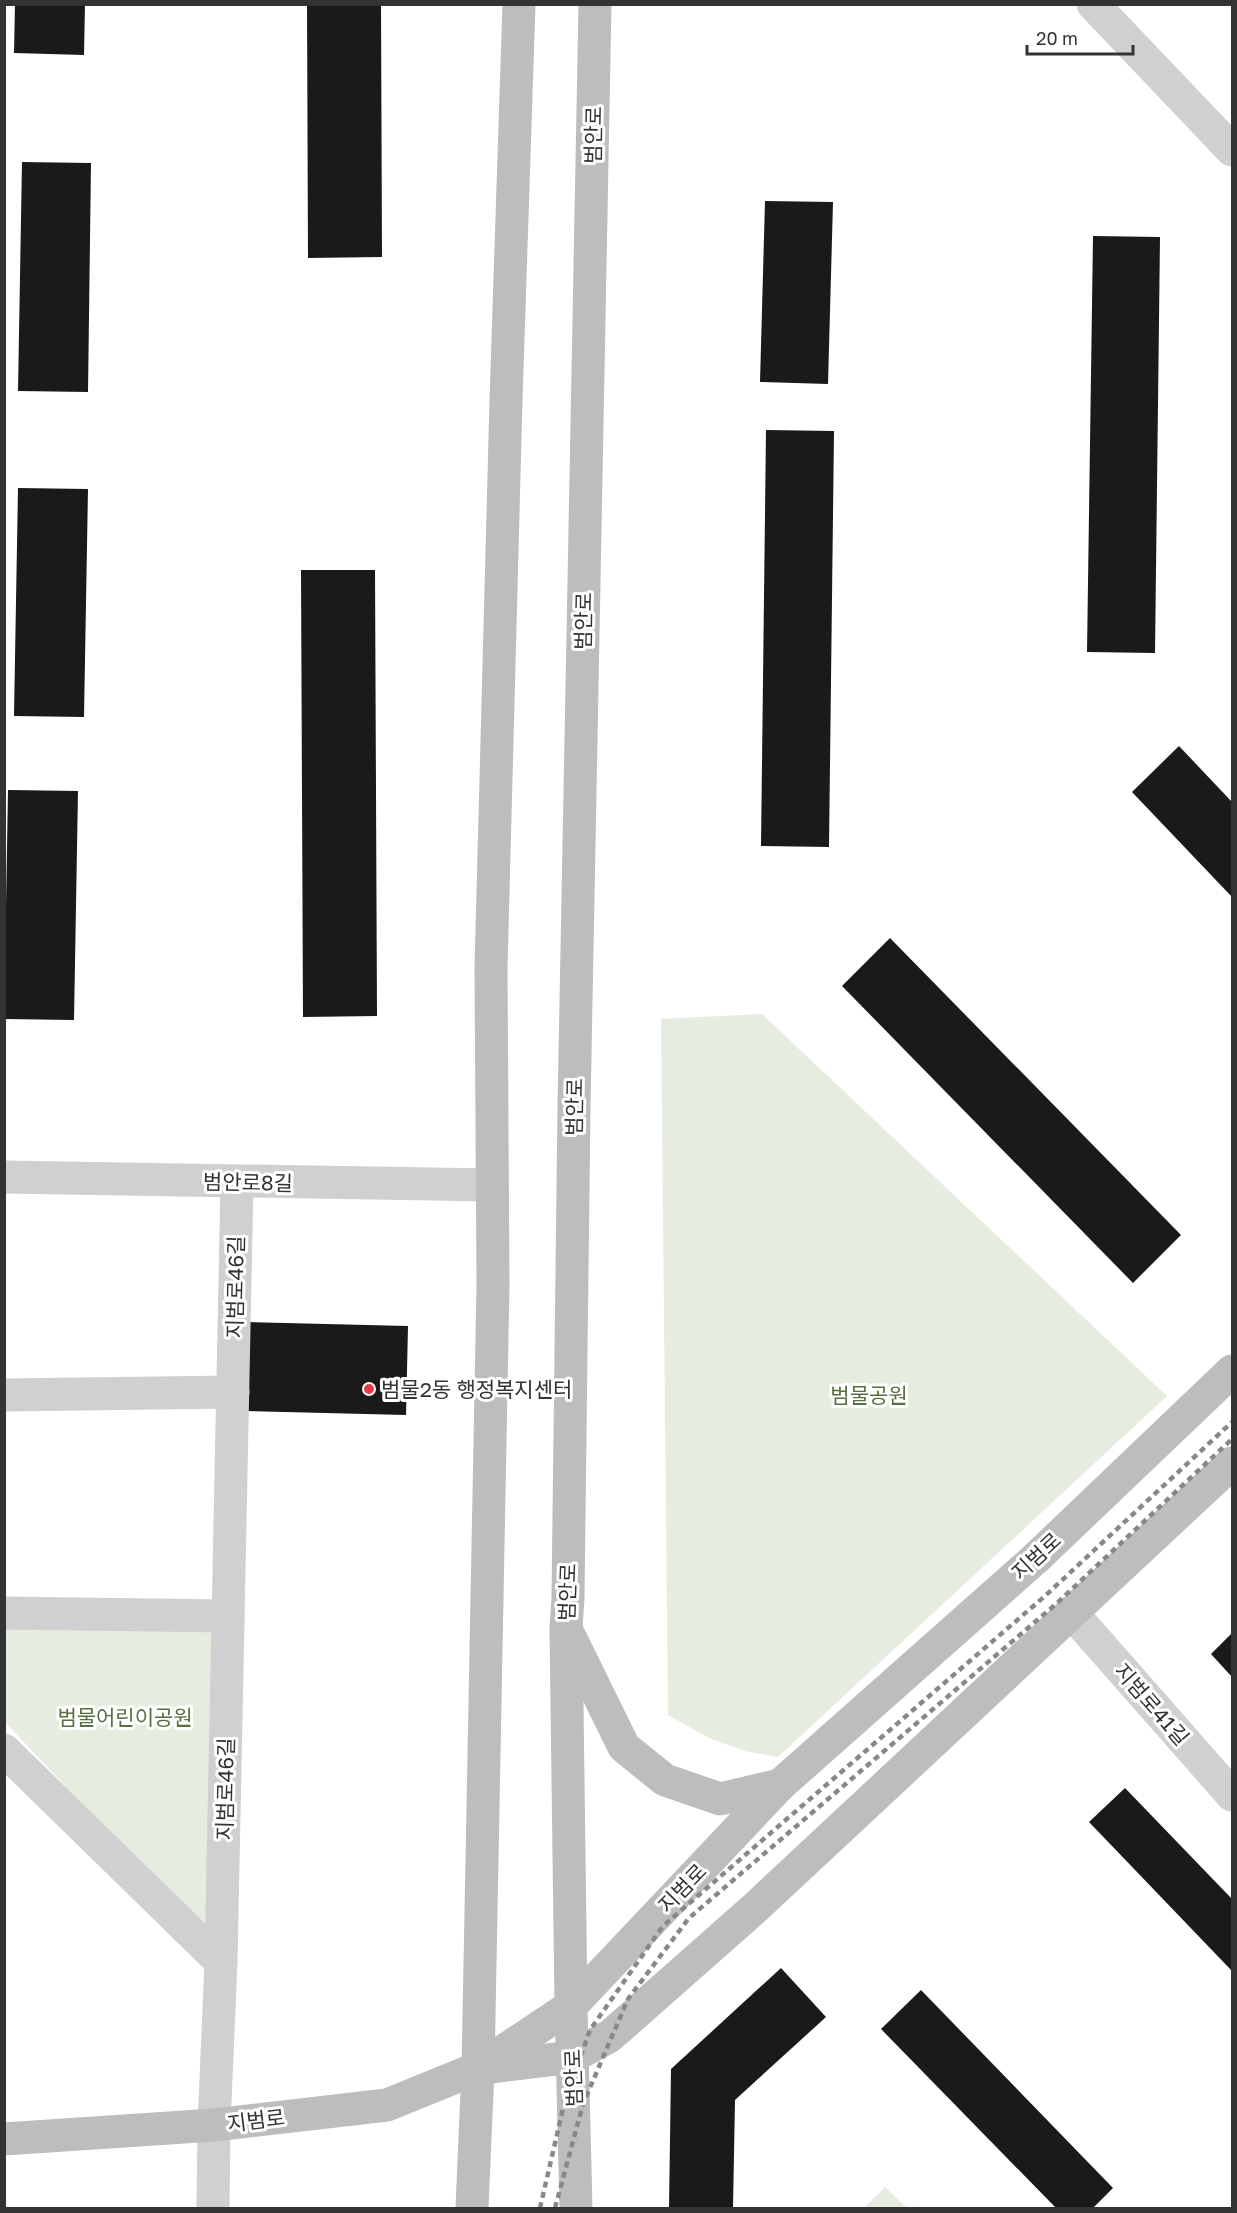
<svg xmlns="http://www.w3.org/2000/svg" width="1237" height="2213" viewBox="0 0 1237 2213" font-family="'Golos Text','Noto Sans KR',sans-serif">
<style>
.green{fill:#e6ecdf}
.building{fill:#1a1a1a}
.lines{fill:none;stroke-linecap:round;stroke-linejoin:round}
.street{stroke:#d0d0d0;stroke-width:33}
.secondary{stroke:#bdbdbd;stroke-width:33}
.rail{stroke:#888;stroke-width:4.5;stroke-dasharray:6 4.5;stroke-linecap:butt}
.poi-dot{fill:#e63946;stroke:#fff;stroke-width:2}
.labels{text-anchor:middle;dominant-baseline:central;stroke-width:6;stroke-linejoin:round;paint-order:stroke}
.street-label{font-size:21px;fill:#333;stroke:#fff}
.poi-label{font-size:21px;fill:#333;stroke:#fff;text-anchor:start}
.park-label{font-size:21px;fill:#56703f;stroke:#fff}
</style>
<rect width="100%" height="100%" fill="#fff"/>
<!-- green -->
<g class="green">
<polygon points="762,1014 1167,1396 778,1757 745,1751 709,1738 668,1715 661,1019"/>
<polygon points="5,1623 218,1625 213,1943 5,1722"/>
<polygon points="885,2187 907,2208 864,2208"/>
</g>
<!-- building -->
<g class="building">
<polygon points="15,4 85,4 84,55 14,53"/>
<polygon points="307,4 381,4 382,257 308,258"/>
<polygon points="22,162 91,163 88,392 18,391"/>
<polygon points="765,201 833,202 828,384 760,382"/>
<polygon points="1093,236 1160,237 1155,653 1087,652"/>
<polygon points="766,430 834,431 829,847 761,846"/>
<polygon points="18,488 88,489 84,717 14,716"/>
<polygon points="301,570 375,570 377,1016 303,1017"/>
<polygon points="1179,746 1232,802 1232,897 1132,792"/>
<polygon points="8,790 78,791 74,1020 4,1019"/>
<polygon points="890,938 1181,1235 1133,1283 842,986"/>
<polygon points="247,1322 408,1326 406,1415 245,1411"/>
<polygon points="1232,1633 1232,1677 1211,1654"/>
<polygon points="1125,1788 1232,1899 1232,1971 1089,1822"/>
<polygon points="781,1968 826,2017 735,2100 733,2208 669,2208 671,2069"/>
<polygon points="921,1990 1113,2188 1093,2208 1056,2208 881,2029"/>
</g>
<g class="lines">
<!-- street -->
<g class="street">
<polyline points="1093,4 1232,150"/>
<polyline points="4,1177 492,1185"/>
<polyline points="4,1395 233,1392"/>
<polyline points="1071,1612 1232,1795"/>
<polyline points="4,1613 228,1616"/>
<polyline points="4,1750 221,1962"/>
<polyline points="213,2208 214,2125 221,1962 237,1182"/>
</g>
<!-- secondary -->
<g class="secondary">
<polyline points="570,1637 624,1747 665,1780 720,1799 780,1785"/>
<polyline points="483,2068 572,2057 610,2036 756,1907 1232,1463"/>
<polyline points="4,2139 214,2125 387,2105 478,2068 571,2006 780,1785 1036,1558 1232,1371"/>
<polyline points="472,2208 478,2068 493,1285 491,968 506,400 519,4"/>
<polyline points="576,2208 571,2006 566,1629 568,1598 574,1107 595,4"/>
</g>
<!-- rail -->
<g class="rail">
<polyline points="540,2208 565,2100 590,2030 663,1926 1045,1596 1232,1422"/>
<polyline points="555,2208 583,2104 628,1999 689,1918 1056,1604 1232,1439"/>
</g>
</g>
<!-- markers -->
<circle class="poi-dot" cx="369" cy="1389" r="6"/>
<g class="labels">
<!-- street labels -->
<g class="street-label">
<text transform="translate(593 135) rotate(-89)">범안로</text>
<text transform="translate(583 621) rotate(-89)">범안로</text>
<text transform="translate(574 1107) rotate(-89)">범안로</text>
<text transform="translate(248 1182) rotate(1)">범안로8길</text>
<text transform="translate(235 1287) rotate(-89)">지범로46길</text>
<text transform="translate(1036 1556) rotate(-43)">지범로</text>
<text transform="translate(567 1592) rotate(-88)">범안로</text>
<text transform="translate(1152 1704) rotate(49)">지범로41길</text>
<text transform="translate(225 1789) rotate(-89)">지범로46길</text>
<text transform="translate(682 1888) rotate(-46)">지범로</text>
<text transform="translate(573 2078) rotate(-92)">범안로</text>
<text transform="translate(256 2120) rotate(-7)">지범로</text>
</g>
<!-- poi labels -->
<g class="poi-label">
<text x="381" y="1389">범물2동 행정복지센터</text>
</g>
<!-- park labels -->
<g class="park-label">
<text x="869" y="1395">범물공원</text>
<text x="125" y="1717">범물어린이공원</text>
</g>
</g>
<!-- border -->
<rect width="1237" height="2213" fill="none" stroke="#333333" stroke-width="12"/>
<!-- scale -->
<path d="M1027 45v9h106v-9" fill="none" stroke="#333333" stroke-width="3"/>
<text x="1036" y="45" font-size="18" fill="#333333" stroke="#ffffff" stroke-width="4.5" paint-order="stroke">20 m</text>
</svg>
